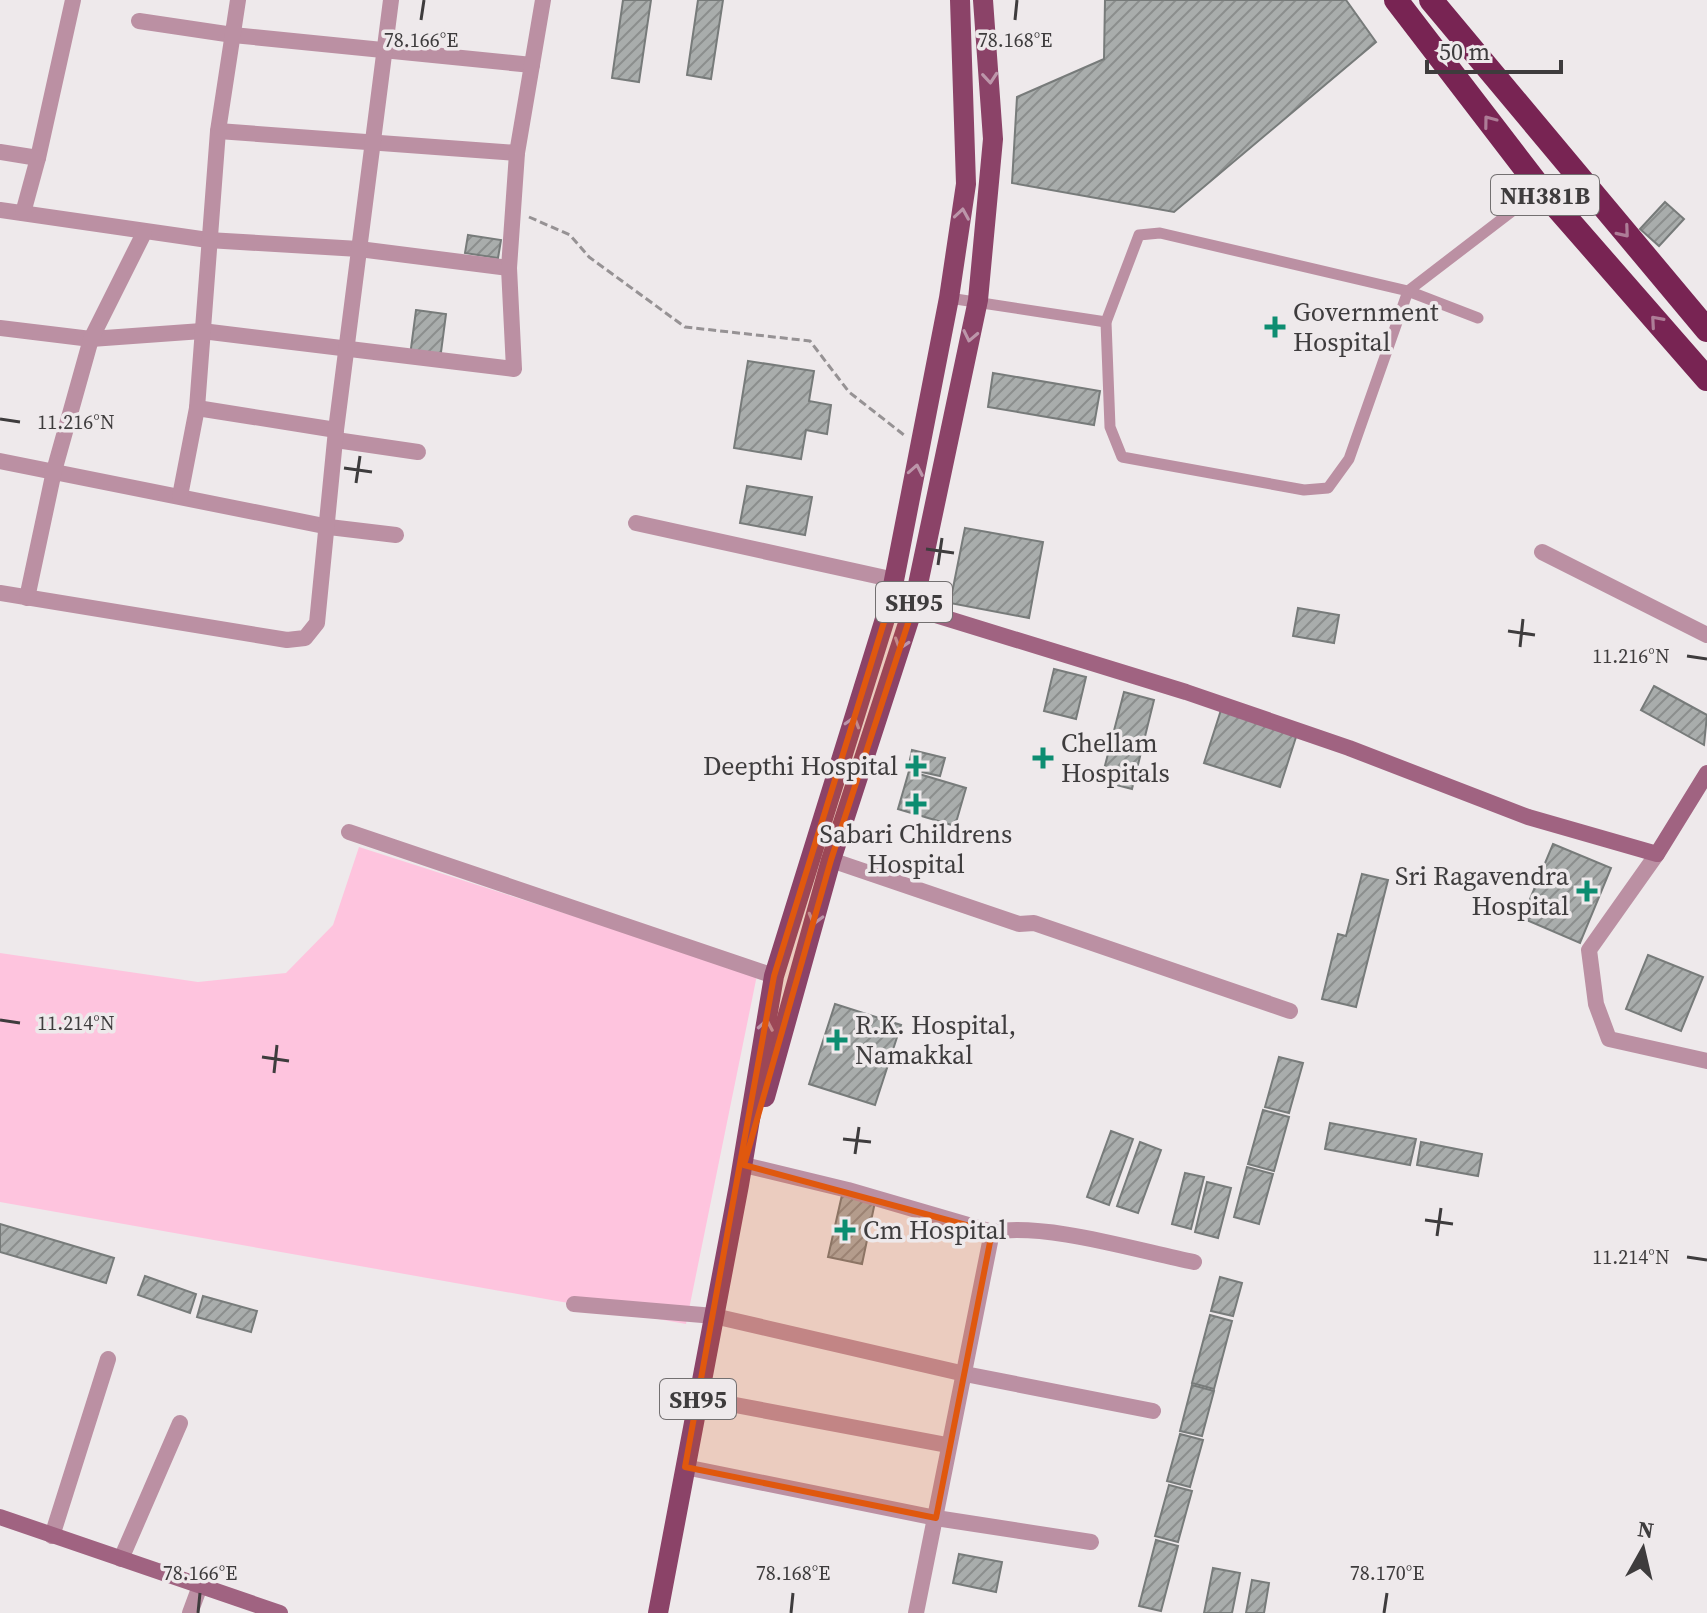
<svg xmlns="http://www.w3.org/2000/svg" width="1707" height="1613" viewBox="0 0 1707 1613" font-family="'Source Serif 4',serif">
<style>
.pitch{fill:#fec4de}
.building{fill:url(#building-hatch);stroke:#777b7a;stroke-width:2}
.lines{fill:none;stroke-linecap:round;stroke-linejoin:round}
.path{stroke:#969294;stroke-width:3;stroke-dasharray:8 4;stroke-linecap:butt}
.lane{stroke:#bb90a3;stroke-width:11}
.street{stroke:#bb90a3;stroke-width:16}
.secondary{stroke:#a06381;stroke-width:16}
.primary{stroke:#8b4368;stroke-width:20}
.highway{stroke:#782453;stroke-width:24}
.oneway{stroke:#bc96aa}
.oneway2{stroke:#ad7d97}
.marked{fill:#e0580e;fill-opacity:0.2;stroke:#e0580e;stroke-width:6;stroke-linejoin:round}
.ticks{fill:none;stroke:#3e3c3d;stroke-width:3}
.poi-dot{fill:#0d8d71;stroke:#eee9eb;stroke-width:3}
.labels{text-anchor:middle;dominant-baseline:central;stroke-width:7;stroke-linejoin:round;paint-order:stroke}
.shield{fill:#eee9eb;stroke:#737071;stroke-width:2}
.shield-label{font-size:24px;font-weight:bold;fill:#3e3c3d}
.poi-label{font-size:26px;fill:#3e3c3d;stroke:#eee9eb;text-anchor:start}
.ticks-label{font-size:20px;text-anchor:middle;fill:#3e3c3d;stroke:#eee9eb;stroke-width:7;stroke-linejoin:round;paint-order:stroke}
</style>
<defs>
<pattern id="building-hatch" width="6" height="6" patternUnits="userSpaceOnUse" patternTransform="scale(2)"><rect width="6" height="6" fill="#a9adac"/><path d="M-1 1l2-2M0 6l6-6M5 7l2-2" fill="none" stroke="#8b8e8d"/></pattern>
</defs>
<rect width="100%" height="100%" fill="#eee9eb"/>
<!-- pitch -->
<polygon class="pitch" points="359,847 757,975 686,1324 0,1202 0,953 198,982 286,973 333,925"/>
<!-- building -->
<g class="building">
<polygon points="623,0 651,0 639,82 612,78"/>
<polygon points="698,0 723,0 711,79 687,75"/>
<polygon points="1105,0 1346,0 1376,42 1174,212 1012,183 1017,97 1104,59"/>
<polygon points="1665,202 1684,219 1659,246 1640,229"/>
<polygon points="468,235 501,240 498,258 465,253"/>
<polygon points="416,310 446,314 440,360 410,356"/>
<polygon points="748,361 814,371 809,401 831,405 827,434 806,430 801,459 734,448"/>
<polygon points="993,373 1100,391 1094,425 988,407"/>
<polygon points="747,486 812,497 805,535 740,523"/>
<polygon points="965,528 1043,542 1029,618 950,603"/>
<polygon points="1298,608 1339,615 1334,643 1293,636"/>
<polygon points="1054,669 1086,677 1076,719 1044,711"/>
<polygon points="1654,686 1707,715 1704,745 1641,710"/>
<polygon points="1124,692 1154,700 1132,789 1101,781"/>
<polygon points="1221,710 1297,734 1280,787 1204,763"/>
<polygon points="912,750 945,758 940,776 908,769"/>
<polygon points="909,771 966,788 955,826 898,809"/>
<polygon points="1553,844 1611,868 1580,943 1522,918"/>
<polygon points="1362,874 1388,880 1356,1007 1322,999 1338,934 1346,936"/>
<polygon points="1648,955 1703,977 1681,1031 1626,1009"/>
<polygon points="835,1004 901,1025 875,1105 809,1084"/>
<polygon points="1279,1057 1303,1063 1289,1113 1265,1107"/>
<polygon points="1263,1110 1289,1117 1274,1171 1248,1164"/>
<polygon points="1330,1123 1416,1139 1410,1165 1325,1149"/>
<polygon points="1111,1131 1133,1139 1109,1205 1087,1197"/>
<polygon points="1140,1142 1161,1150 1138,1213 1117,1206"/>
<polygon points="1421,1142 1482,1154 1478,1176 1417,1165"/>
<polygon points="1247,1167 1273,1174 1259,1224 1234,1217"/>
<polygon points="1185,1173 1204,1177 1191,1229 1172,1224"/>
<polygon points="1207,1182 1231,1188 1218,1238 1195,1232"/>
<polygon points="842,1195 875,1202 862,1264 828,1257"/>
<polygon points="0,1224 114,1258 106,1283 0,1252"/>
<polygon points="145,1276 196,1294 190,1313 138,1295"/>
<polygon points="1220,1277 1242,1283 1233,1316 1211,1311"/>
<polygon points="203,1296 257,1311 251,1332 197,1317"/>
<polygon points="1210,1315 1232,1321 1214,1389 1192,1383"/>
<polygon points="1192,1385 1214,1391 1202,1436 1180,1431"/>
<polygon points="1180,1434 1203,1440 1190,1487 1167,1481"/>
<polygon points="1169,1485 1192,1491 1178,1542 1155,1536"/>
<polygon points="1156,1540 1178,1546 1161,1611 1139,1606"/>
<polygon points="959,1554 1002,1562 996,1592 953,1583"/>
<polygon points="1213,1568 1240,1573 1232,1613 1204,1613"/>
<polygon points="1252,1580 1269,1583 1264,1613 1246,1613"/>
</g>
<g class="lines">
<!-- path -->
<polyline class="path" points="529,217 570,235 589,257 685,327 810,341 849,392 904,435"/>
<!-- lane -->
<g class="lane">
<polyline points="949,298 1106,322"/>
<polyline points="1478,318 1408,291 1160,233 1139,235 1106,322 1110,427 1122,457 1304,490 1328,488 1349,459 1408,291 1541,189"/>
</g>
<!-- street -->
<g class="street">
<polyline points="139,21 233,35 532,65"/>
<polyline points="218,131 517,153"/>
<polyline points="0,152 38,158 73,0"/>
<polyline points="0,210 208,240 359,249 509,268"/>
<polyline points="23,213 38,158"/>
<polyline points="0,328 91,339 202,331 514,369 509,268 517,153 543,0"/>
<polyline points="197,408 336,430"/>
<polyline points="336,440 418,452"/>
<polyline points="0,461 329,527 396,535"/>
<polyline points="180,496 197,408 218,131 238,0"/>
<polyline points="636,523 895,580"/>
<polyline points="1542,552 1707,635"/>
<polyline points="0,593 287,640 305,638 317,623 336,430 391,0"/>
<polyline points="27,598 54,471 91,339 144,233"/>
<polyline points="349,832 774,976"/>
<polyline points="1657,854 1589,950 1596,1004 1609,1039 1707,1061"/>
<polyline points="831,860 1019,924 1034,923 1290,1011"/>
<path d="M744 1165 848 1190 992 1232C1045 1222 1139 1251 1194 1262"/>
<polyline points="574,1304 714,1316 965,1374 1153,1411"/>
<polyline points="698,1398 947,1445"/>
<polyline points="685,1467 936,1518 1091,1542"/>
<polyline points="52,1536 108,1359"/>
<polyline points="121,1559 180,1423"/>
<polyline points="190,1613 200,1586"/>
<polyline points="916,1613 992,1232"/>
</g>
<!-- secondary -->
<g class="secondary">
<polyline points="889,606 913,608 1186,692 1349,748 1528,817 1657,854 1707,773"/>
<polyline points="0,1517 280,1613"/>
</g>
<!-- primary -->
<g class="primary">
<polyline points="765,1097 831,860 913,608 978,300 993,139 983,0"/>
<polyline points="658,1613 739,1185 774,976 889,606 949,298 966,184 960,0"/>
</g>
<!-- highway -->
<g class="highway">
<polyline points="1396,0 1541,189 1707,379"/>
<polyline points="1431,0 1707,330"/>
</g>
</g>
<!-- one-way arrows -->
<defs><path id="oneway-chevron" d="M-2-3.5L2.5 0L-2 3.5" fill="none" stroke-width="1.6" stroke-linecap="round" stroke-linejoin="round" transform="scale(2)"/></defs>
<g class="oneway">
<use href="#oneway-chevron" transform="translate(990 78) rotate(85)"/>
<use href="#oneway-chevron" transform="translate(962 214) rotate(-81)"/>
<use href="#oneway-chevron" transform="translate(970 336) rotate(102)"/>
<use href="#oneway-chevron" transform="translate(916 470) rotate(-79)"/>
<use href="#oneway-chevron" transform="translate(901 644) rotate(108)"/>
<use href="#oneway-chevron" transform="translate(853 722) rotate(-73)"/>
<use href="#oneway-chevron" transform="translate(815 919) rotate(105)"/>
<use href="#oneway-chevron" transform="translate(766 1025) rotate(-80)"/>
</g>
<g class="oneway2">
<use href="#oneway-chevron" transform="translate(1489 121) rotate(-127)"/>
<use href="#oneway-chevron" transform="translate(1624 232) rotate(50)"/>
<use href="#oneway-chevron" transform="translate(1656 321) rotate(-131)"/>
</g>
<!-- marked area -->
<path class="marked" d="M889 606 913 608 831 860 744 1165 992 1232 936 1518 685 1467 774 976Z"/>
<!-- ticks -->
<path class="ticks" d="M421 20 424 0M1015 20 1017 0M0 419 20 422M344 468 372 472M356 483 360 456M926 549 954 553M938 565 942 538M1508 631 1535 635M1520 647 1523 619M1687 656 1707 659M0 1020 20 1023M262 1057 289 1061M274 1073 277 1045M843 1139 871 1142M855 1154 859 1127M1425 1220 1453 1224M1437 1236 1441 1208M1687 1257 1707 1260M198 1613 200 1593M791 1613 793 1593M1384 1613 1387 1593"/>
<!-- markers -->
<g class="poi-dot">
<path d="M1271 315h8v8h8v8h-8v8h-8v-8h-8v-8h8z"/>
<path d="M1039 746h8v8h8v8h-8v8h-8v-8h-8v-8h8z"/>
<path d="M912 754h8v8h8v8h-8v8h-8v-8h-8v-8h8z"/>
<path d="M912 792h8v8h8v8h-8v8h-8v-8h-8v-8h8z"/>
<path d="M1583 879h8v8h8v8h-8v8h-8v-8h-8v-8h8z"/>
<path d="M833 1028h8v8h8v8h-8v8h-8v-8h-8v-8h8z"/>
<path d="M841 1218h8v8h8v8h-8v8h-8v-8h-8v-8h8z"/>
</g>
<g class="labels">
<!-- shield labels -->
<g class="shield">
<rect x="1491" y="175" width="108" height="40" rx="6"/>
<rect x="876" y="582" width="76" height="40" rx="6"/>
<rect x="660" y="1379" width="76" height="40" rx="6"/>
</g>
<g class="shield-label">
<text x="1545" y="195">NH381B</text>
<text x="914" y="602">SH95</text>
<text x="698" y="1399">SH95</text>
</g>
<!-- poi labels -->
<g class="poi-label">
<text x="1293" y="312">Government<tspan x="1293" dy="30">Hospital</tspan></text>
<text x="1061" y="743">Chellam<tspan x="1061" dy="30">Hospitals</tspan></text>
<text x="898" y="766" text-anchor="end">Deepthi Hospital</text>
<text x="916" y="834" text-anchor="middle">Sabari Childrens<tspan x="916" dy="30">Hospital</tspan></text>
<text x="1569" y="876" text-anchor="end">Sri Ragavendra<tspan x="1569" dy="30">Hospital</tspan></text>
<text x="855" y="1025">R.K. Hospital,<tspan x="855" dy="30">Namakkal</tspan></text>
<text x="863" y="1230">Cm Hospital</text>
</g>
</g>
<g class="ticks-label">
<text x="421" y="47">78.166°E</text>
<text x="1015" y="47">78.168°E</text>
<text x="76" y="429">11.216°N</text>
<text x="1631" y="663">11.216°N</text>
<text x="76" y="1030">11.214°N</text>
<text x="1631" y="1264">11.214°N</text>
<text x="200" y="1580">78.166°E</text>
<text x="793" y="1580">78.168°E</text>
<text x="1387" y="1580">78.170°E</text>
</g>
<!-- north arrow -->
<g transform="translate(1643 1549) rotate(8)" stroke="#eee9eb" stroke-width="6" paint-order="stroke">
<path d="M0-6L14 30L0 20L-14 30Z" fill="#3e3c3d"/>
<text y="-12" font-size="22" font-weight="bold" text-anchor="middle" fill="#3e3c3d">N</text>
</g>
<!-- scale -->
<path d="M1427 60v12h134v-12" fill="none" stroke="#3e3c3d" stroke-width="4"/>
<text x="1439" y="60" font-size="24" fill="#3e3c3d" stroke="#eee9eb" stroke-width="6" paint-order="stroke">50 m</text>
</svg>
